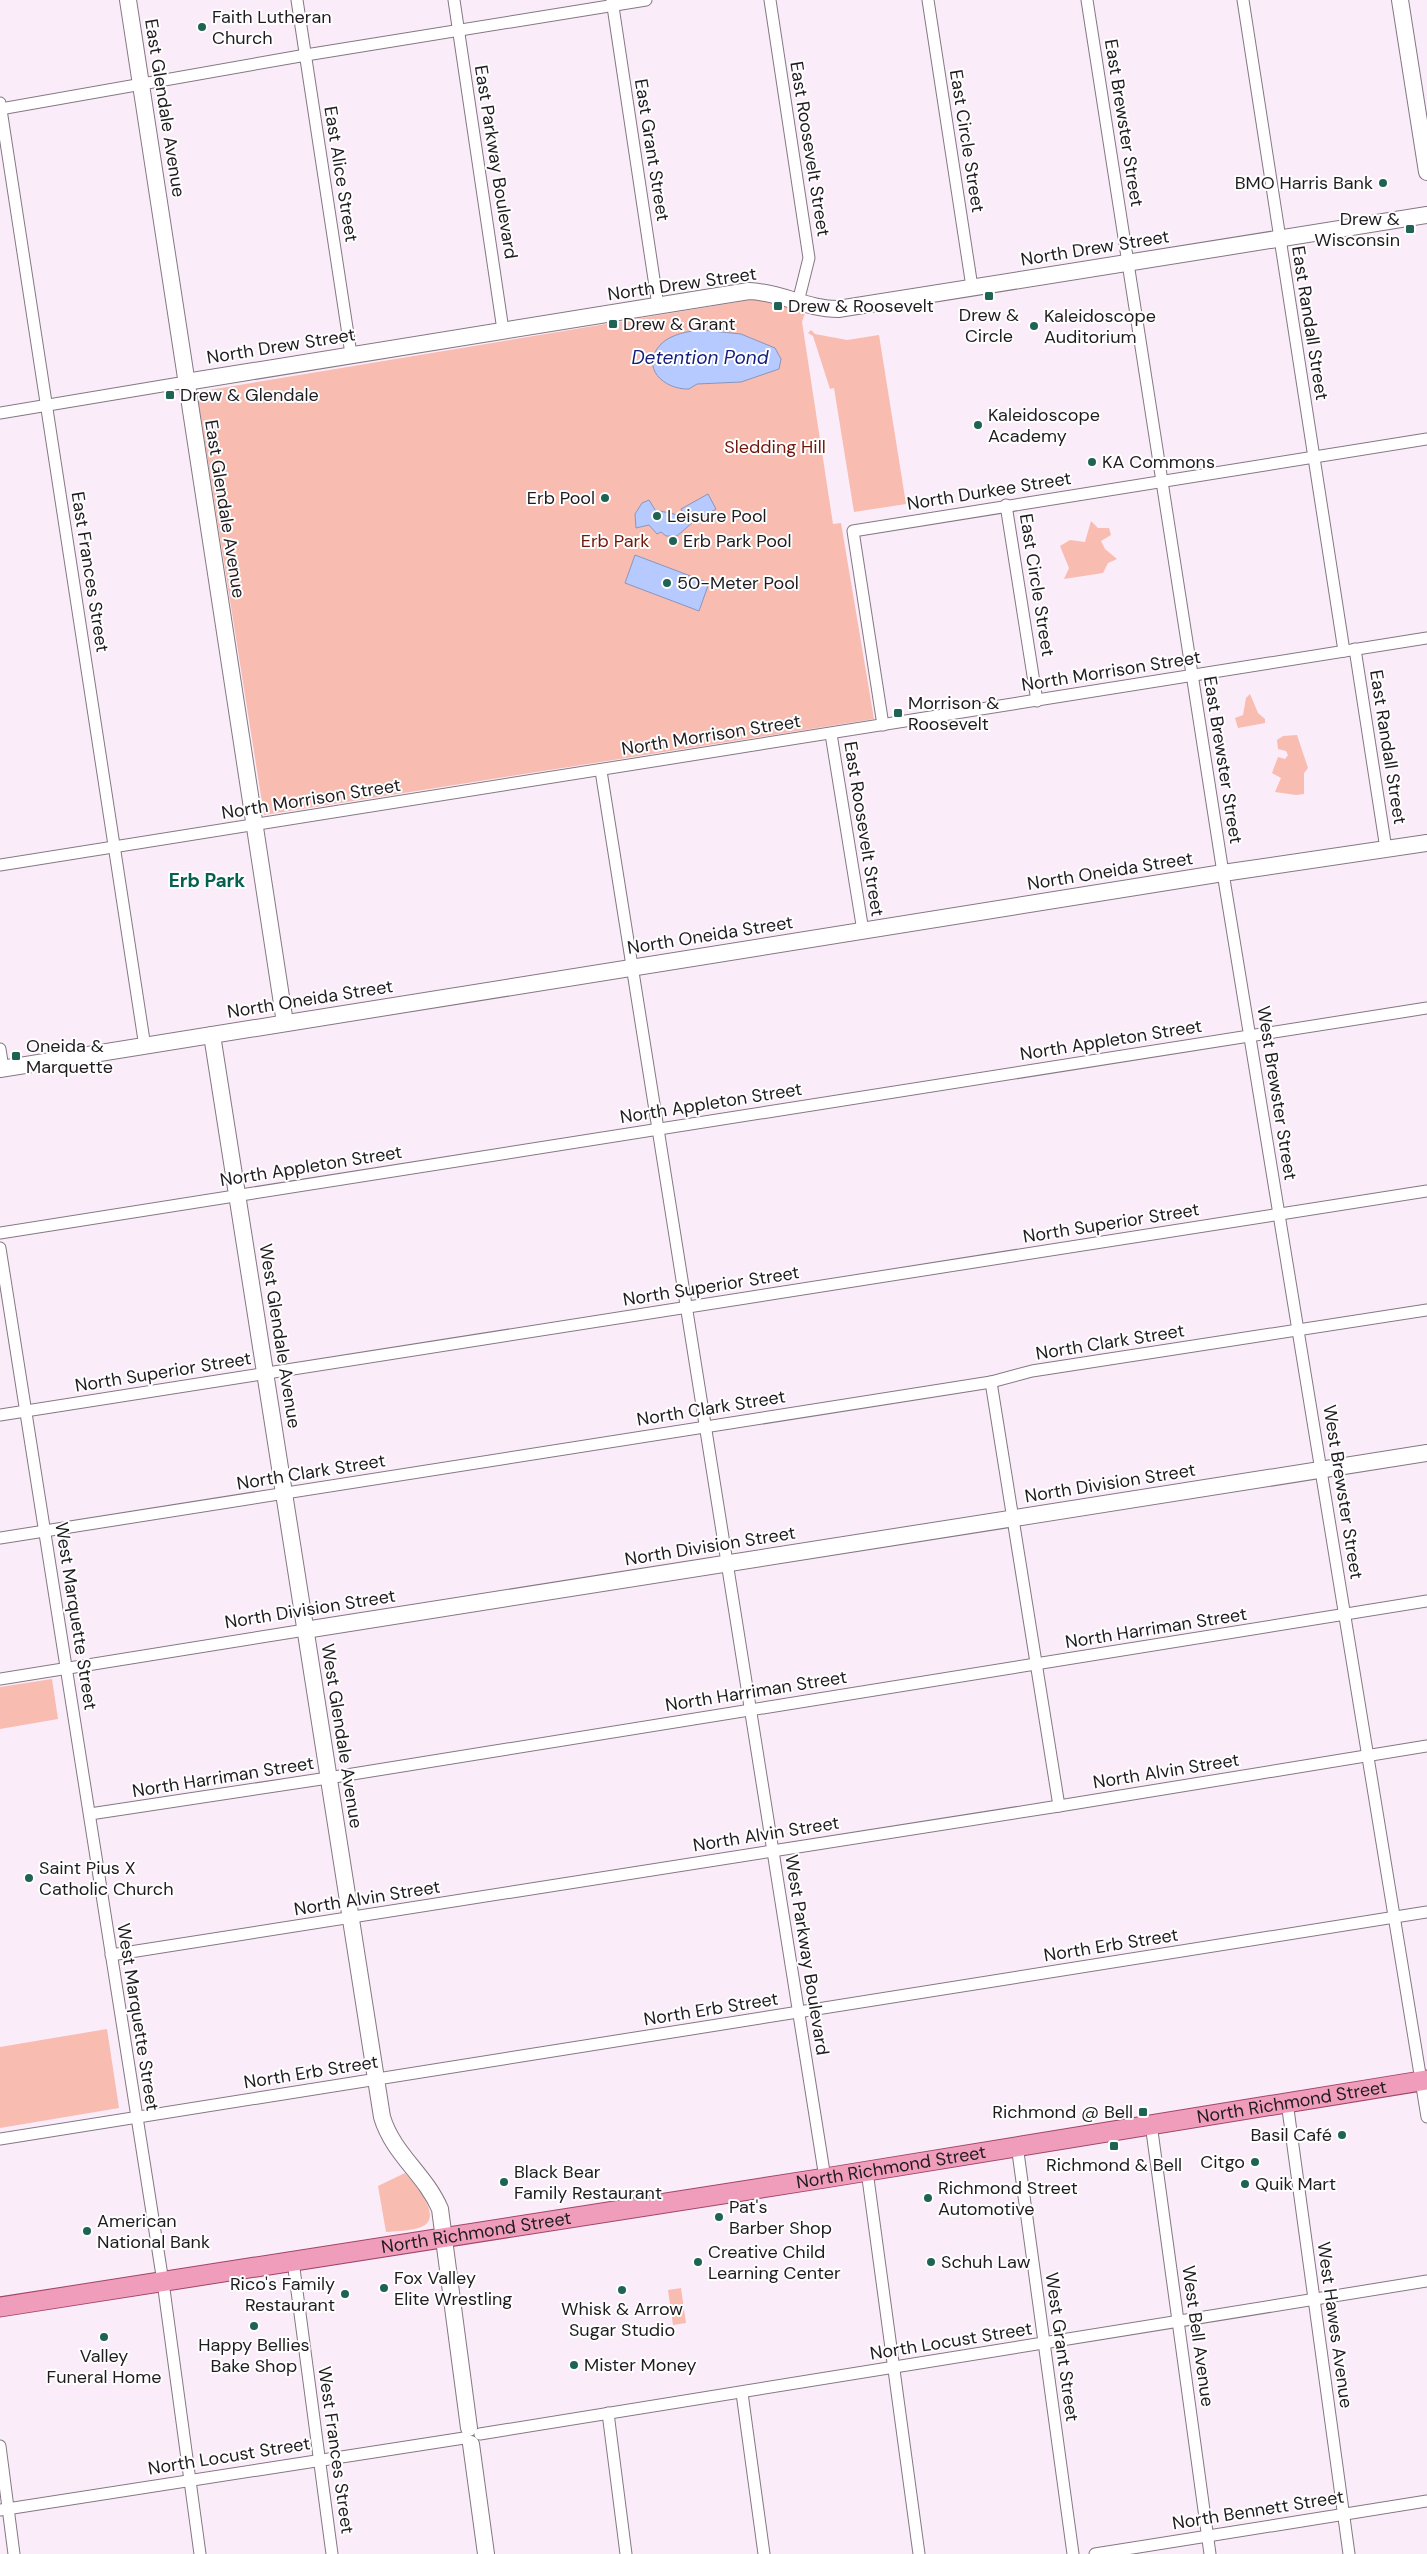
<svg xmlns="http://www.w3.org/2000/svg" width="1427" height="2554" viewBox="0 0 1427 2554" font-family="'DM Sans',sans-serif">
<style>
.green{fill:#f8bcb1}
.water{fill:#b6caff;stroke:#8996bc}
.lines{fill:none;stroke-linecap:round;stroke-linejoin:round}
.street-casing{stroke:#847883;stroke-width:13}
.secondary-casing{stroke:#847883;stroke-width:18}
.primary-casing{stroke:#a04567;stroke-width:21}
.street{stroke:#fff;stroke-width:11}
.secondary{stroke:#fff;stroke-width:16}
.primary{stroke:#f09dbb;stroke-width:19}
.poi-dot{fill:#1e6354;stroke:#fff;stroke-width:2}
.labels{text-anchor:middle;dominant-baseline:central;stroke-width:4;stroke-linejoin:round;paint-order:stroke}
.poi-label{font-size:18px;fill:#1f1b1f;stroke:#fff;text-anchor:start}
.street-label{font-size:18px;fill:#1f1b1f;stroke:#fff}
.park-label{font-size:18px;fill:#71170b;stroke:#fff}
.water-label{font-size:19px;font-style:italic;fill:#121d7c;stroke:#fff}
.neighbourhood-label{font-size:19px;font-weight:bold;fill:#056050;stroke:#fff}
</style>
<rect width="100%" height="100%" fill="#fbecf9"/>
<!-- green -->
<g class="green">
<polygon points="750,300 764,300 805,313 802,322 833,524 841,523 874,719 264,815 197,392"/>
<polygon points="811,330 815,334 847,340 879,335 906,504 854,512 834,388 830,389 813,336 808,333"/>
<polygon points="1091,521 1098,528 1109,528 1111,535 1101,541 1105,549 1117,559 1108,563 1103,573 1064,579 1069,568 1060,546 1070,540 1085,542"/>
<polygon points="1250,694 1258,713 1265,719 1265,723 1238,728 1235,718 1243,715 1246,698"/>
<polygon points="1297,735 1308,768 1304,773 1304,794 1296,795 1275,792 1281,778 1272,773 1278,757 1285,759 1288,755 1286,751 1278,749 1277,740 1283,736"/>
<polygon points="52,1679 58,1719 0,1729 0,1687"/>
<polygon points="107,2029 119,2108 0,2128 0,2047"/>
<path d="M405 2173C414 2183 441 2214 425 2225 416 2231 396 2231 386 2232L378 2186Z"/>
<polygon points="681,2288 686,2323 673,2325 668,2290"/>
</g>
<!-- water -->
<g class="water">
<path d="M702 330 741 334 775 348 781 359 779 369 741 382 697 384 689 389C664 390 639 367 661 344 671 334 689 331 702 330Z"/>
<polygon points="708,494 716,509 693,522 677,536 666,536 661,532 657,534 649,525 636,528 635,514 642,503 649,500 657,513 660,511 674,514 682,518 685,516 681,509"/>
<polygon points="635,555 709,583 699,611 625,583"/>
</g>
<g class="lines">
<defs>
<g id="street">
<polyline points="297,0 351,354"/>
<polyline points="454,0 503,330"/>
<polyline points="612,0 658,306"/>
<polyline points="770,0 809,258 798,302"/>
<polyline points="928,0 972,287"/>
<polyline points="1087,0 1223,873 1427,2117"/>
<polyline points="1243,0 1344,651"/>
<polyline points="0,103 145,1047"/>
<polyline points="0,109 306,55 646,0"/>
<polyline points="0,413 186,382"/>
<polyline points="1006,505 1037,701"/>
<polyline points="1355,649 1386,849"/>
<polyline points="883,725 853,531 1427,439"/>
<polyline points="831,734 863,931"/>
<polyline points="601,771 825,2178"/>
<polyline points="0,865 1427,638"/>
<polyline points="0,1049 3,1068"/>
<polyline points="0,1233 1427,1008"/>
<polyline points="0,1248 163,2282 200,2554"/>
<polyline points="991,1382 1059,1806"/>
<polyline points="0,1415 1427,1191"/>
<polyline points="0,1538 991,1382 1032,1371 1427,1310"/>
<polyline points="0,1679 305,1630"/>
<polyline points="90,1814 328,1778 1427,1601"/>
<polyline points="111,1955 1059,1806 1427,1746"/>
<polyline points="1287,2102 1349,2554"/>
<polyline points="1151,2124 1210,2554"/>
<polyline points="0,2139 1427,1912"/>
<polyline points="1017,2145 1073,2554"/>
<polyline points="867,2171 919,2554"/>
<polyline points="293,2261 332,2554"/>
<polyline points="742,2393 764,2554"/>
<polyline points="608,2413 626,2554"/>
<polyline points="480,2434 1427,2281"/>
<polyline points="0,2446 14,2554"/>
<polyline points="0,2510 464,2438"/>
<polyline points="1095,2554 1427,2501"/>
</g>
<g id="secondary">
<polyline points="128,0 285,1023"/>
<polyline points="1400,0 1427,172"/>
<path d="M186 382 749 291C780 292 807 309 838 309L1427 215"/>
<path d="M212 1035 382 2117C393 2154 425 2174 440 2209L469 2428"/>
<polyline points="0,1069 1223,873 1427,843"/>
<polyline points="305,1630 1427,1453"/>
<polyline points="471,2444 486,2554"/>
</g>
<g id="primary">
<path id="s1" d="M0 2307 825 2178 1427 2080"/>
</g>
</defs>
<!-- street casing -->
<use href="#street" class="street-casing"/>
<!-- secondary casing -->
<use href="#secondary" class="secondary-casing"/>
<!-- primary casing -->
<use href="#primary" class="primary-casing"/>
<!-- street -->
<use href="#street" class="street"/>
<!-- secondary -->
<use href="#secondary" class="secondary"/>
<!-- primary -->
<use href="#primary" class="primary"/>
</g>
<!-- markers -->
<g class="poi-dot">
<circle cx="202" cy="27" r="5"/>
<circle cx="1383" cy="183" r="5"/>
<rect x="1405" y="224" width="10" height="10" rx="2.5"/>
<rect x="984" y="291" width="10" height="10" rx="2.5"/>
<rect x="773" y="301" width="10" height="10" rx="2.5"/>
<rect x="608" y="319" width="10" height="10" rx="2.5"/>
<circle cx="1034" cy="326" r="5"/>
<rect x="165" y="390" width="10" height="10" rx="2.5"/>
<circle cx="978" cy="425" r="5"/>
<circle cx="1092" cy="462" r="5"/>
<circle cx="605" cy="498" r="5"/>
<circle cx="657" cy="516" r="5"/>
<circle cx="673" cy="541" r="5"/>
<circle cx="667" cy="583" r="5"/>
<rect x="893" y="708" width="10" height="10" rx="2.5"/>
<rect x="11" y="1051" width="10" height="10" rx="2.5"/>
<circle cx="29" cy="1878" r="5"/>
<rect x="1138" y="2107" width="10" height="10" rx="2.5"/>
<circle cx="1342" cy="2135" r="5"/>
<rect x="1109" y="2141" width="10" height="10" rx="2.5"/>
<circle cx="1255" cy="2162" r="5"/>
<circle cx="504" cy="2182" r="5"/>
<circle cx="1245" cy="2184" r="5"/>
<circle cx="928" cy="2198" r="5"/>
<circle cx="719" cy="2217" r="5"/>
<circle cx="87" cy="2231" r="5"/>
<circle cx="698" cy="2262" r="5"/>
<circle cx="931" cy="2262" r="5"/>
<circle cx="384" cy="2288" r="5"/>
<circle cx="622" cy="2290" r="5"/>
<circle cx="345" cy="2294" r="5"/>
<circle cx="254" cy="2326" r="5"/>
<circle cx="104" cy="2337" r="5"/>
<circle cx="574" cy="2365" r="5"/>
</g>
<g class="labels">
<!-- poi labels -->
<g class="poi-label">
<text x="212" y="17">Faith Lutheran<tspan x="212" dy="21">Church</tspan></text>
<text x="1373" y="183" text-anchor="end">BMO Harris Bank</text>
<text x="1400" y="219" text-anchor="end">Drew &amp;<tspan x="1400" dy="21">Wisconsin</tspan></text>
<text x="788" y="306">Drew &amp; Roosevelt</text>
<text x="989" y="315" text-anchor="middle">Drew &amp;<tspan x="989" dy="21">Circle</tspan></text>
<text x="1044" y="316">Kaleidoscope<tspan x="1044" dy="21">Auditorium</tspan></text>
<text x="623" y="324">Drew &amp; Grant</text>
<text x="180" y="395">Drew &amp; Glendale</text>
<text x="988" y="415">Kaleidoscope<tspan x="988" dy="21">Academy</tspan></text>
<text x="1102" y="462">KA Commons</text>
<text x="595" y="498" text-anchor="end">Erb Pool</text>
<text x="667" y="516">Leisure Pool</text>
<text x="683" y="541">Erb Park Pool</text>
<text x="677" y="583">50-Meter Pool</text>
<text x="908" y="703">Morrison &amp;<tspan x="908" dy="21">Roosevelt</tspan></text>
<text x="26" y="1046">Oneida &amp;<tspan x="26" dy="21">Marquette</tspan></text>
<text x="39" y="1868">Saint Pius X<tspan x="39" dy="21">Catholic Church</tspan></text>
<text x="1133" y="2112" text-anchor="end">Richmond @ Bell</text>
<text x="1332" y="2135" text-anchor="end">Basil Café</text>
<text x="1245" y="2162" text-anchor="end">Citgo</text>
<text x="1114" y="2165" text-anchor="middle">Richmond &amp; Bell</text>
<text x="514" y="2172">Black Bear<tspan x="514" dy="21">Family Restaurant</tspan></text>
<text x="1255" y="2184">Quik Mart</text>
<text x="938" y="2188">Richmond Street<tspan x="938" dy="21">Automotive</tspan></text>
<text x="729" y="2207">Pat's<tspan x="729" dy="21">Barber Shop</tspan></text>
<text x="97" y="2221">American<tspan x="97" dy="21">National Bank</tspan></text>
<text x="708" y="2252">Creative Child<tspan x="708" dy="21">Learning Center</tspan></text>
<text x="941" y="2262">Schuh Law</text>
<text x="394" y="2278">Fox Valley<tspan x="394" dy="21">Elite Wrestling</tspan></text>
<text x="335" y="2284" text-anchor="end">Rico's Family<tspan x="335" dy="21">Restaurant</tspan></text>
<text x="622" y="2309" text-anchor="middle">Whisk &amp; Arrow<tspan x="622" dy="21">Sugar Studio</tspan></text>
<text x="254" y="2345" text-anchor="middle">Happy Bellies<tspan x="254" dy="21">Bake Shop</tspan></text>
<text x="104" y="2356" text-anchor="middle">Valley<tspan x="104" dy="21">Funeral Home</tspan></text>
<text x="584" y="2365">Mister Money</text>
</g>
<!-- street labels -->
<g class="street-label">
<text transform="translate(165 108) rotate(81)">East Glendale Avenue</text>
<text transform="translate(1124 123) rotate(81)">East Brewster Street</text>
<text transform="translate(967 141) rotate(81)">East Circle Street</text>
<text transform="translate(810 149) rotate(81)">East Roosevelt Street</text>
<text transform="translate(652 150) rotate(81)">East Grant Street</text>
<text transform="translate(496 162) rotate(81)">East Parkway Boulevard</text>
<text transform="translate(341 174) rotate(81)">East Alice Street</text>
<text transform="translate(1095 248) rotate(-9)">North Drew Street</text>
<text transform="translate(682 284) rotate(-8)">North Drew Street</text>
<text transform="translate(1310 323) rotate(81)">East Randall Street</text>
<text transform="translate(281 346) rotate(-9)">North Drew Street</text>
<text transform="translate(989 491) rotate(-9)">North Durkee Street</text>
<text transform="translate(225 509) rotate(81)">East Glendale Avenue</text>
<text transform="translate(90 572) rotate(81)">East Frances Street</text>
<text transform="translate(1037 585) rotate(81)">East Circle Street</text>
<text transform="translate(1111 671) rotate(-9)">North Morrison Street</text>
<text transform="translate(711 735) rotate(-9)">North Morrison Street</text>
<text transform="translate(1388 747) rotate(81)">East Randall Street</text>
<text transform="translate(1223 760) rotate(81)">East Brewster Street</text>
<text transform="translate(311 799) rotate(-9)">North Morrison Street</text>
<text transform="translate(864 829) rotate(81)">East Roosevelt Street</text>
<text transform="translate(1110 871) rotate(-9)">North Oneida Street</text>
<text transform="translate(710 935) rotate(-9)">North Oneida Street</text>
<text transform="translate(310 999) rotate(-9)">North Oneida Street</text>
<text transform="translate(1111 1040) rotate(-9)">North Appleton Street</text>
<text transform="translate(1277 1093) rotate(81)">West Brewster Street</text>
<text transform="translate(711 1103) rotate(-9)">North Appleton Street</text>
<text transform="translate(311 1166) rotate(-9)">North Appleton Street</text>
<text transform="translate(1111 1223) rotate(-9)">North Superior Street</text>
<text transform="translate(711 1286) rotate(-9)">North Superior Street</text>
<text transform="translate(280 1336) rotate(81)">West Glendale Avenue</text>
<text transform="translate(1110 1342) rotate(-9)">North Clark Street</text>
<text transform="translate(163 1372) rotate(-9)">North Superior Street</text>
<text transform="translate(711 1408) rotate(-9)">North Clark Street</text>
<text transform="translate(311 1472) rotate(-9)">North Clark Street</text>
<text transform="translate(1110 1483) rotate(-9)">North Division Street</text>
<text transform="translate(1343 1492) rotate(81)">West Brewster Street</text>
<text transform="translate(710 1546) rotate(-9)">North Division Street</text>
<text transform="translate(310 1609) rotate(-9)">North Division Street</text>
<text transform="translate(76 1616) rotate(81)">West Marquette Street</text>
<text transform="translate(1156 1628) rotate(-9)">North Harriman Street</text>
<text transform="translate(756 1691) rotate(-9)">North Harriman Street</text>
<text transform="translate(342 1736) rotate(81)">West Glendale Avenue</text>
<text transform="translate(1166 1771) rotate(-9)">North Alvin Street</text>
<text transform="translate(223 1777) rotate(-9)">North Harriman Street</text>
<text transform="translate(766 1834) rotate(-9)">North Alvin Street</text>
<text transform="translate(367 1898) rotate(-9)">North Alvin Street</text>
<text transform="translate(1111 1945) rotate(-9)">North Erb Street</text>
<text transform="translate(807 1955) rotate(81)">West Parkway Boulevard</text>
<text transform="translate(711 2009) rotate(-9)">North Erb Street</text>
<text transform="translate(138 2017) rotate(81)">West Marquette Street</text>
<text transform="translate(311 2072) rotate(-9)">North Erb Street</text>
<text stroke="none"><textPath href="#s1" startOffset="1308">North Richmond Street</textPath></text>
<text stroke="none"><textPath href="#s1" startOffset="902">North Richmond Street</textPath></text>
<text stroke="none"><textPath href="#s1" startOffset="482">North Richmond Street</textPath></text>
<text transform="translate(1335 2325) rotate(82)">West Hawes Avenue</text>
<text transform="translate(1198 2336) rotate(82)">West Bell Avenue</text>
<text transform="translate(951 2341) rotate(-9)">North Locust Street</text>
<text transform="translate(1062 2347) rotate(82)">West Grant Street</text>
<text transform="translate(336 2450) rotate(82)">West Frances Street</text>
<text transform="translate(229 2456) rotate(-9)">North Locust Street</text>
<text transform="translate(1258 2510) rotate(-9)">North Bennett Street</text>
</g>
<!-- park labels -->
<g class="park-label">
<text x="775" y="447">Sledding Hill</text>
<text x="615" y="541">Erb Park</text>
</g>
<!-- water labels -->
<g class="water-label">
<text x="700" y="357">Detention Pond</text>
</g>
<!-- neighbourhood labels -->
<g class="neighbourhood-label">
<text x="207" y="880">Erb Park</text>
</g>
</g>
</svg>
